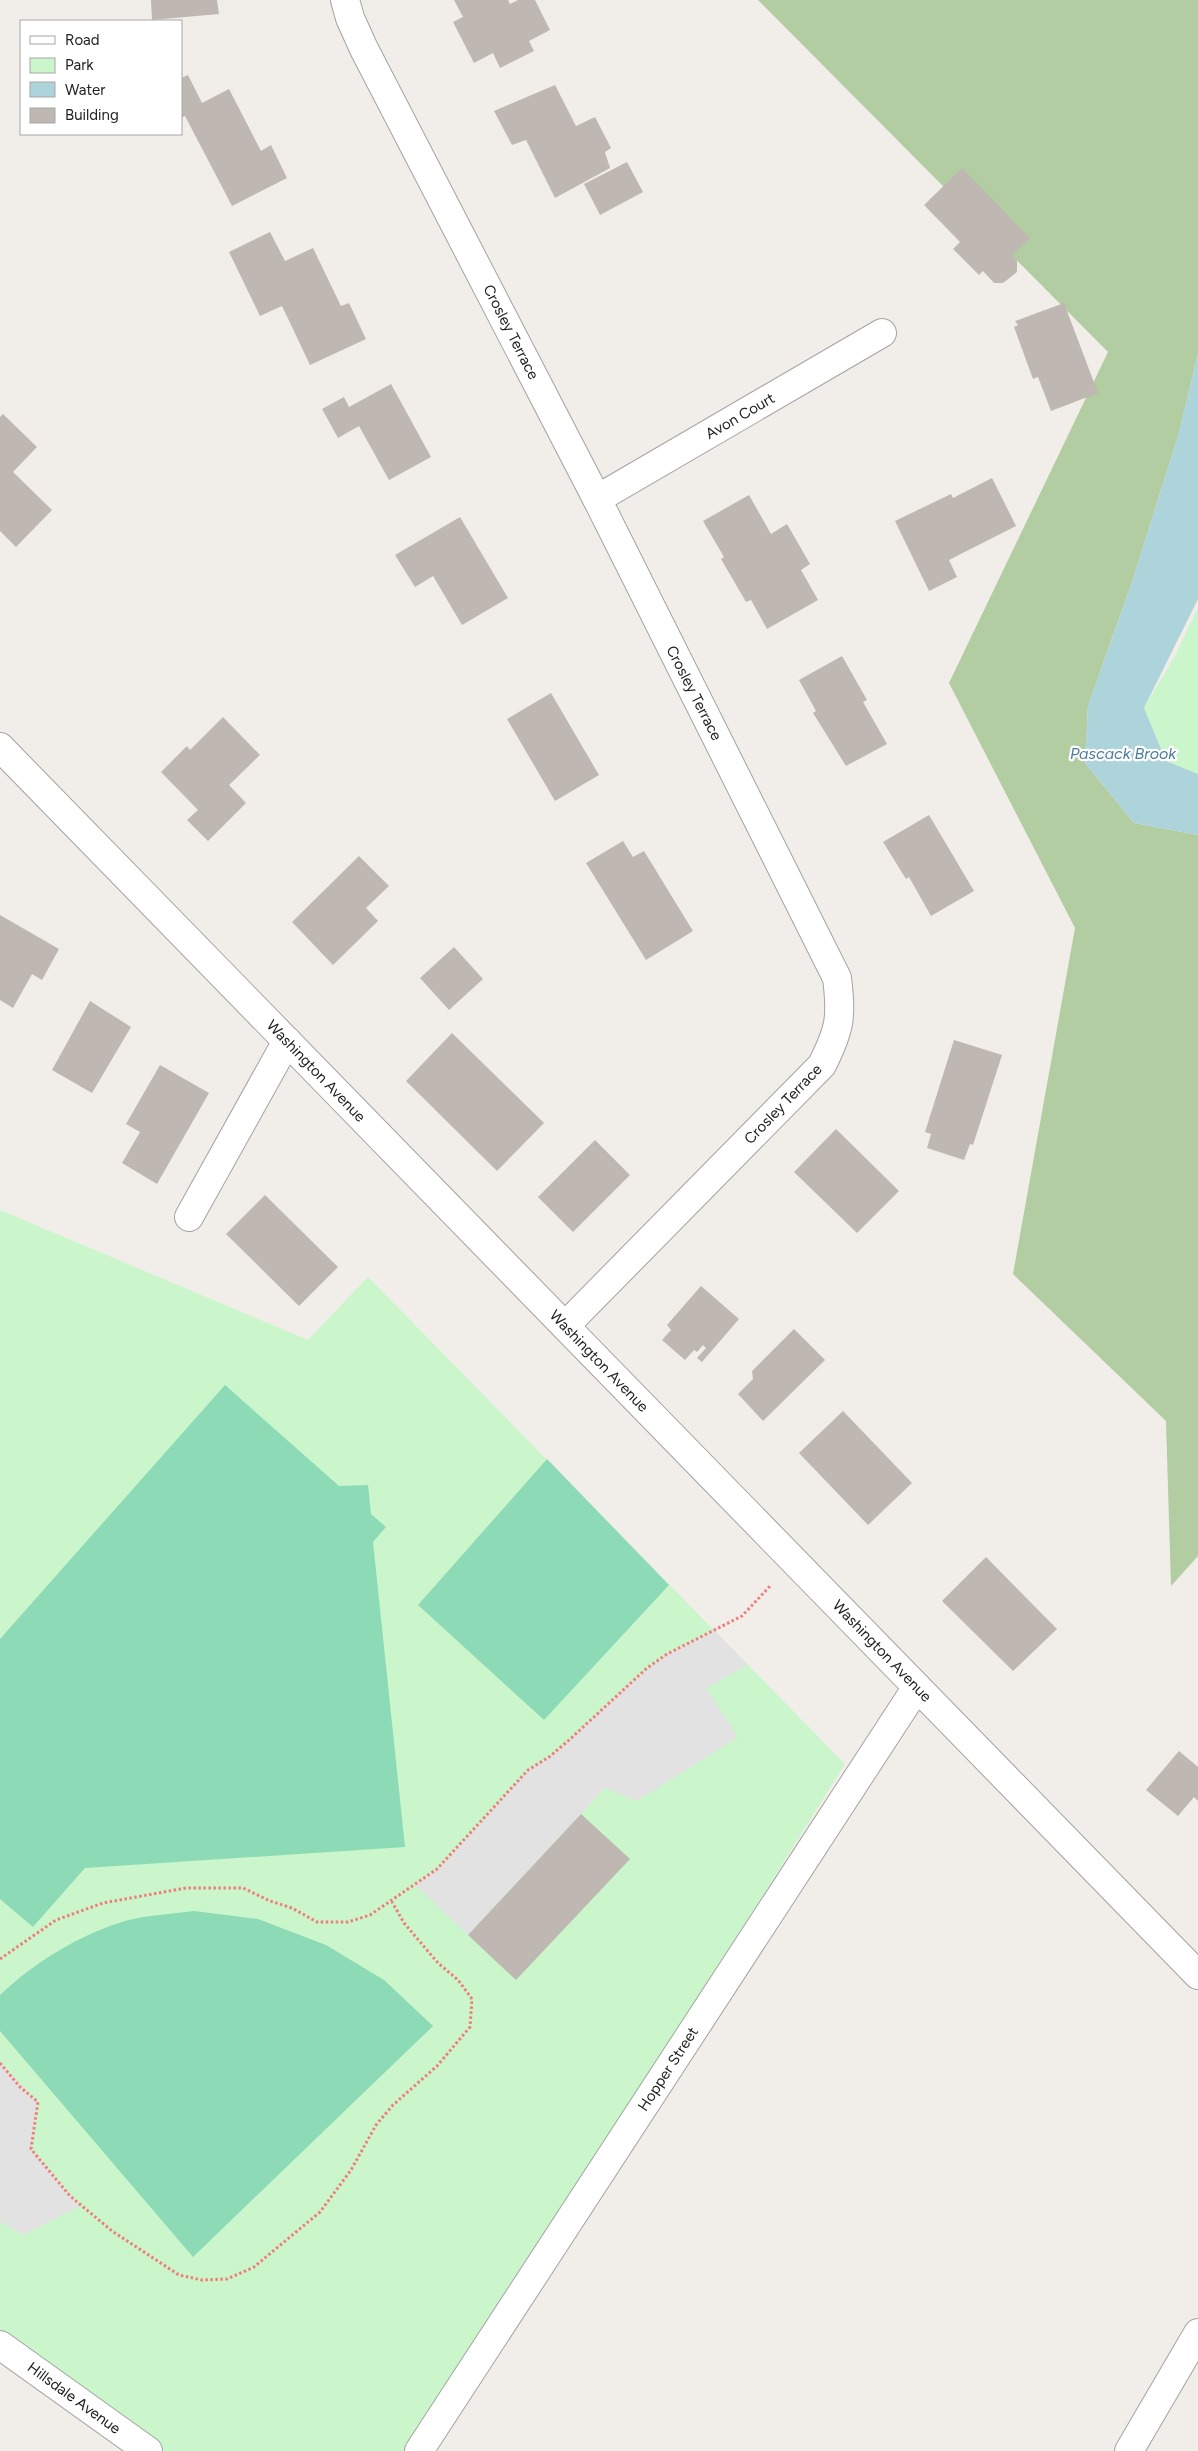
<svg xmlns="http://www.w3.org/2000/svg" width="1198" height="2451" viewBox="0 0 1198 2451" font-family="Figtree,sans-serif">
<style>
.forest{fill:#b1cda1}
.park{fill:#cbf6cb}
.pitch{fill:#8ddab6}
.parking{fill:#e2e2e2}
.water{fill:#add4db}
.building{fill:#bfb7b2}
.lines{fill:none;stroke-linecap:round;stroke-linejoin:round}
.minor-casing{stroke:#a3a3a3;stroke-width:30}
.path{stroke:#f17d7b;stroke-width:3;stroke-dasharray:2.5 2.5;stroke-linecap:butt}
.minor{stroke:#fff;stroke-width:28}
.labels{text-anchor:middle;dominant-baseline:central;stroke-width:4.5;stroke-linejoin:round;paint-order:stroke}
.street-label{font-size:15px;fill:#222;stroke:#fff}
.water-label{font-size:16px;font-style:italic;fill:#4c7b9c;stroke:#fff}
</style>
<rect width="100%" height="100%" fill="#f1eee9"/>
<!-- forest -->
<polygon class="forest" points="758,0 1198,0 1198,353 1179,433 1132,582 1088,706 1085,763 1134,823 1198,835 1198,1556 1171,1586 1166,1421 1013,1274 1075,928 949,683 1108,352"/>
<!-- park -->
<g class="park">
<polygon points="1198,607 1198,774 1166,761 1144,708 1175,656"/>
<polygon points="0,1210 308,1340 368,1277 845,1764 415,2451 144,2451 0,2349"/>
</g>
<!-- pitch -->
<g class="pitch">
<polygon points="225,1385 339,1486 368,1485 371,1514 386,1527 373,1542 405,1847 85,1868 33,1927 0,1899 0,1639"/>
<polygon points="547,1459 669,1585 544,1720 418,1605"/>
<path d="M194 1911 258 1919 326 1945 384 1980 433 2026 193 2257 0 2031V1995C35 1962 79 1935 125 1921 147 1915 171 1914 194 1911Z"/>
</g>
<!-- parking -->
<g class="parking">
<polygon points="714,1630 748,1665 706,1688 738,1737 637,1801 605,1788 468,1935 415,1885 437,1869 453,1853 528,1770 549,1757 568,1741 625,1687 667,1654"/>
<polygon points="0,2063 38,2102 31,2149 80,2206 24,2235 0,2222"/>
</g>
<!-- water -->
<polygon class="water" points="1198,353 1198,599 1144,708 1166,761 1198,774 1198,835 1134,823 1085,763 1088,706 1132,582 1179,433"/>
<!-- building -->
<g class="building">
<polygon points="151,0 217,0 219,14 152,20"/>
<polygon points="454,0 508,0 510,4 518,0 535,0 550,30 529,41 534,51 500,68 493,53 474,63 453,22 463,17"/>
<polygon points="188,75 202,103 229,89 261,151 271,145 287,178 232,206 185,116 181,118 181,78"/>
<polygon points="555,85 576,126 595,117 611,148 605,152 610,168 555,198 526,140 512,145 494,111"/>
<polygon points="627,162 643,192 600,215 584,184"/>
<polygon points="962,168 1030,238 1012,255 1017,260 1017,272 1003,283 994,283 983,271 979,275 953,249 960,242 924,205"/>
<polygon points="270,232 285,261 313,248 341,306 349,303 366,339 310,365 282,306 260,316 229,252"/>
<polygon points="1064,303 1098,393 1051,411 1038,377 1033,379 1014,327 1018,325 1015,321"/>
<polygon points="391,384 431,457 389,480 359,426 338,438 322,409 344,397 349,407"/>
<polygon points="3,414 37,447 13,472 52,510 16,547 0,531 0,417"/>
<polygon points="992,478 1016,526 949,560 957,577 929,591 895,521 951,494 953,498"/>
<polygon points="749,495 771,534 787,524 810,564 801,570 818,600 767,629 751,600 746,602 721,559 724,557 703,521"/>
<polygon points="460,517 508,598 462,625 433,576 415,587 395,555"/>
<polygon points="842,656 867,700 863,702 887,744 846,766 813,713 816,711 799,680"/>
<polygon points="551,693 599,775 555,801 507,719"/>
<polygon points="223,717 260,755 229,785 246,803 208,841 187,820 198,810 161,772 187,746 190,750"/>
<polygon points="929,815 974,891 931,916 909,877 906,879 883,842"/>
<polygon points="623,841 633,857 644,851 693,931 646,960 586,863"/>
<polygon points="359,856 389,886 366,908 378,921 333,965 292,922"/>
<polygon points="0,915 59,949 42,980 32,974 13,1008 0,1000"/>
<polygon points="454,947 483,979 449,1010 420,978"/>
<polygon points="90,1001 131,1027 92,1093 52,1070"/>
<polygon points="452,1033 544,1123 497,1171 406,1081"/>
<polygon points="954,1040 1002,1055 973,1145 970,1144 964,1160 927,1148 931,1134 925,1132"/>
<polygon points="160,1065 209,1093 157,1184 122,1163 140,1132 126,1124"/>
<polygon points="836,1129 899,1191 857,1233 794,1172"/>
<polygon points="595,1140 630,1175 573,1232 538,1197"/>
<polygon points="265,1195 338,1267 299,1306 226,1234"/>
<polygon points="701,1286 739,1319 702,1362 697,1358 706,1348 703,1345 697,1352 694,1350 685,1360 662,1340 671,1330 667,1325"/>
<polygon points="794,1329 825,1360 763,1421 738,1394 753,1379 752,1371"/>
<polygon points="843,1411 912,1483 868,1525 799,1453"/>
<polygon points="986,1557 1057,1629 1013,1671 942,1601"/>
<polygon points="1179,1751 1198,1767 1198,1801 1194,1797 1178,1816 1146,1790"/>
<polygon points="581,1814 630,1859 516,1980 468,1935"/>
</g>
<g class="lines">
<defs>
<g id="minor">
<path d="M345 0 350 18 364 49 597 499 837 978C842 1017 840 1029 822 1065L565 1326"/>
<polyline points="597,499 882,333"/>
<polyline points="0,747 1198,1975"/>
<polyline points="189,1217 287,1041"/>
<polyline points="0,2345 148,2451"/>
<polyline points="419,2451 917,1687"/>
<polyline points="1129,2451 1198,2333"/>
</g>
</defs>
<!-- minor casing -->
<use href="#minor" class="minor-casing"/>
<!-- path -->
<g class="path">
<polyline points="0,1959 56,1920 103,1903 186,1888 243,1888 270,1901 292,1908 317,1922 348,1922 370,1915 437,1869 528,1770 549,1757 568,1741 647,1668 667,1654 742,1616 771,1585"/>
<polyline points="0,2063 20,2087 38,2102 31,2149 70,2196 112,2231 179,2275 202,2280 227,2279 254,2267 320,2212 351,2170 376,2125 393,2105 437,2066 470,2027 472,1999 458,1980 438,1963 404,1923 392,1902"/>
</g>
<!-- minor -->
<use href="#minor" class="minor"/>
</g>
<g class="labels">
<!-- street labels -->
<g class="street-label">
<text transform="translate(511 332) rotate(63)">Crosley Terrace</text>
<text transform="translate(740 416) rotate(-30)">Avon Court</text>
<text transform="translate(694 693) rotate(63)">Crosley Terrace</text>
<text transform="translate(316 1071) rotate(46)">Washington Avenue</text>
<text transform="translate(783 1104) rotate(-46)">Crosley Terrace</text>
<text transform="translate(599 1361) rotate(46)">Washington Avenue</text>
<text transform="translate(882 1651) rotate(46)">Washington Avenue</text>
<text transform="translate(668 2069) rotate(-57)">Hopper Street</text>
<text transform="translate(74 2398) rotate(36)">Hillsdale Avenue</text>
</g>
<!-- water labels -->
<g class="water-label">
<text x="1123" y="753">Pascack Brook</text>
</g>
</g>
<!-- legend -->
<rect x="20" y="20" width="162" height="115" fill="#ffffff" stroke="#a7a7a7"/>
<rect x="30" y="36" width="25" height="8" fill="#ffffff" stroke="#a7a7a7"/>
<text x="65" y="45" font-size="15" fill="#222222">Road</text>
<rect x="30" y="58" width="25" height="15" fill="#cbf6cb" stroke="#a7a7a7"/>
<text x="65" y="70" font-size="15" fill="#222222">Park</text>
<rect x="30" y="82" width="25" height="15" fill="#add4db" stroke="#a7a7a7"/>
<text x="65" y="95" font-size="15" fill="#222222">Water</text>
<rect x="30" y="108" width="25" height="15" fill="#bfb7b2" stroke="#a7a7a7"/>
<text x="65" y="120" font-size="15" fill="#222222">Building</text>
</svg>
